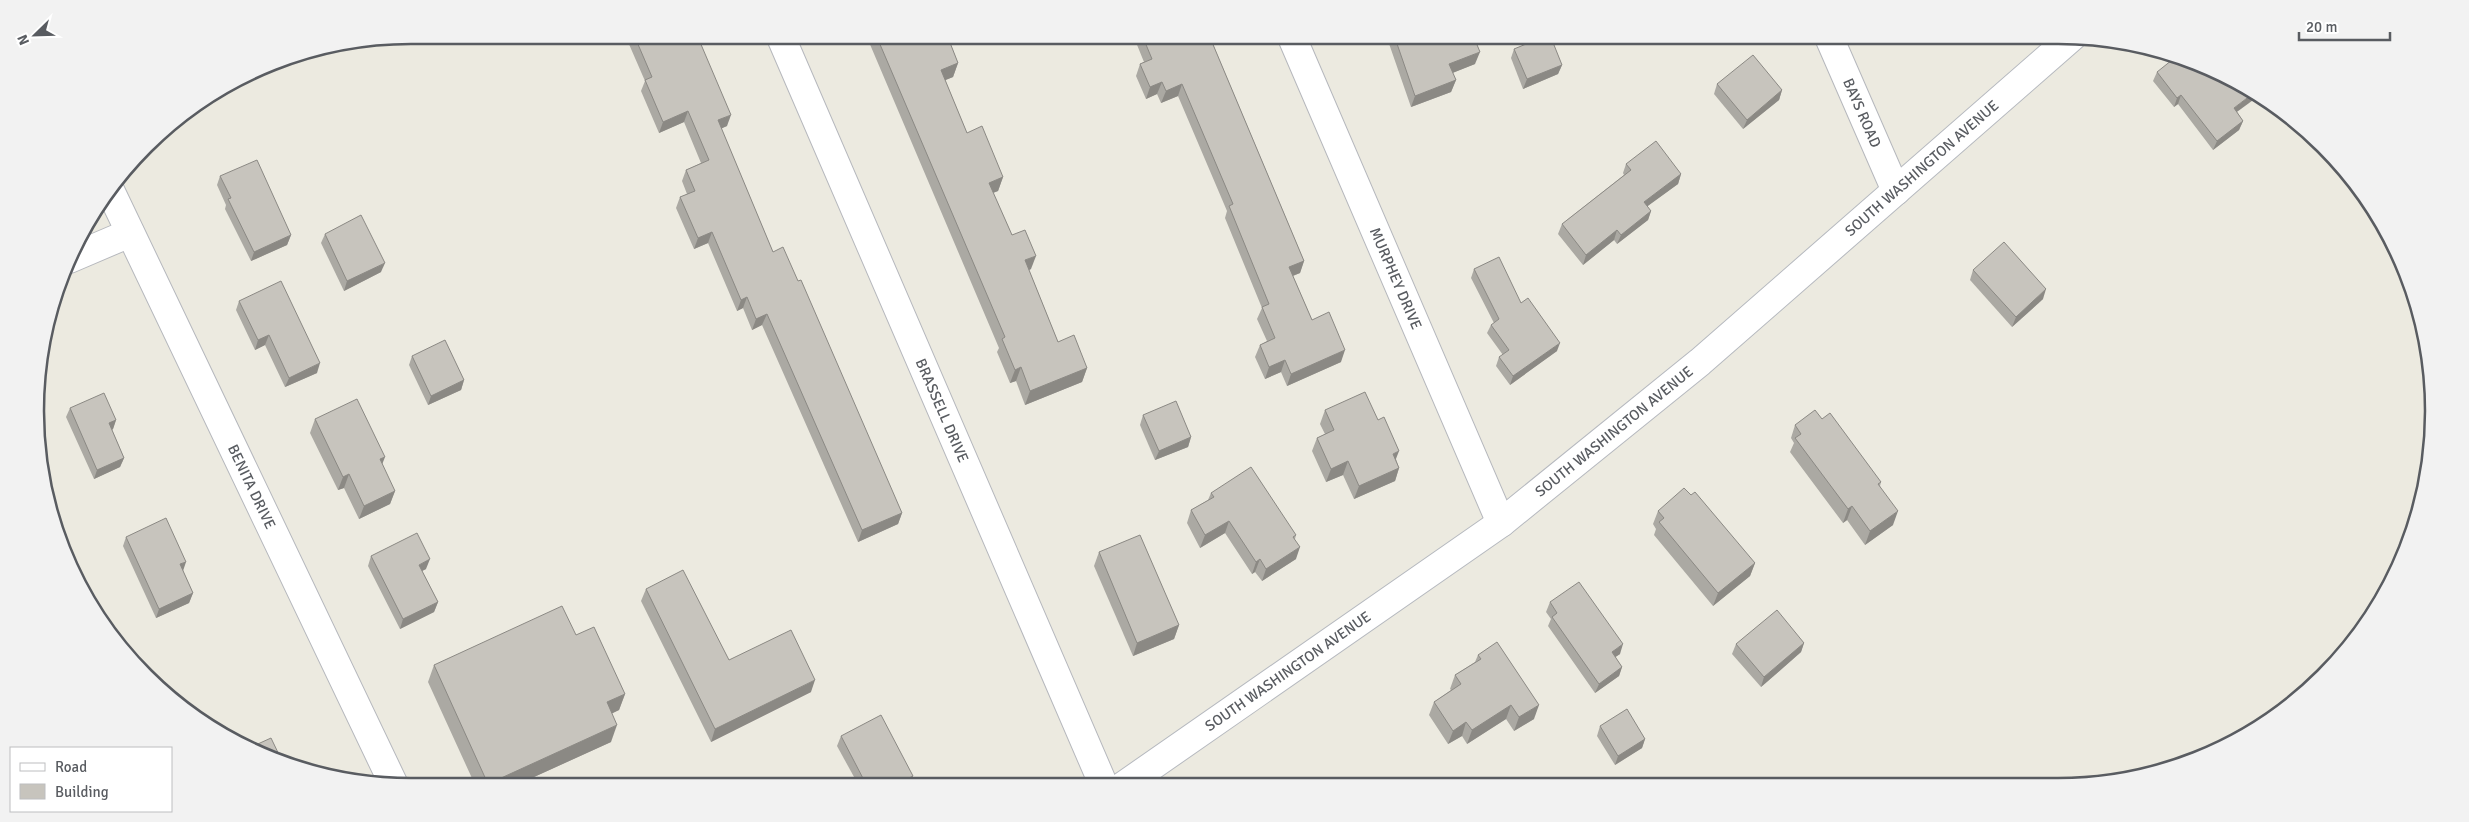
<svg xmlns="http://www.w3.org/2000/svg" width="2469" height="822" viewBox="0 0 2469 822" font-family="Signika,sans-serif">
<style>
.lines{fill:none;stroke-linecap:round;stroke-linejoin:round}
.street-casing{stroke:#b6b8bd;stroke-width:30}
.secondary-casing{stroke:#b6b9bf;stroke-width:30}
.street{stroke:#fff;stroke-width:28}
.secondary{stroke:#fff;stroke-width:28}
.wall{fill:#aba9a3}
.shaded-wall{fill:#8b8984}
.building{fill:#c7c4bd;stroke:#8b8984}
.labels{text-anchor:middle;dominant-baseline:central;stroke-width:5;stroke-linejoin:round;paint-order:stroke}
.street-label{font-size:15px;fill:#595c61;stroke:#fff}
.rim{fill:none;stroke:#595c61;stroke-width:2.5}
</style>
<rect width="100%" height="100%" fill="#eceae0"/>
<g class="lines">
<defs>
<g id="street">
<path id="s1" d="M780 35 1104 786"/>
<path id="s2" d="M1291 35 1501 523"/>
<path id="s3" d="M1828 35 1896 191"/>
<path id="s4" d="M109 188 394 785"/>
<polyline points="69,259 130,233"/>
</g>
<g id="secondary">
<path id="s5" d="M1123 786 1501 523 1700 362 2073 36"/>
</g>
</defs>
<!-- street casing -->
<use href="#street" class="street-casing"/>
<!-- secondary casing -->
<use href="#secondary" class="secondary-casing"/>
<!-- street -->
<use href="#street" class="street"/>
<!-- secondary -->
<use href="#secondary" class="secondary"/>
</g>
<!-- wall -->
<g class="wall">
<polygon points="625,35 697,35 727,126 721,128 773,252 902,513 898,524 858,542 762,325 752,330 743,308 737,311 708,243 694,249 676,208 680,197 687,194 682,181 686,170 701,163 684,122 659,133 641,91 645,81"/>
<polygon points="866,35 947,35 958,63 953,77 945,80 967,133 1003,177 998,191 993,193 1012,235 1031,269 1029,270 1058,342 1087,368 1082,382 1025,405 1016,381 1010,383 997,352 999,348"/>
<polygon points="1133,35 1209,35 1304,261 1300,273 1293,276 1312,320 1341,362 1287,386 1281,372 1265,379 1255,357 1260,345 1267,341 1257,319 1262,308 1225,218 1227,211 1178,96 1161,103 1157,94 1146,99 1136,76 1140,64 1144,62"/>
<polygon points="1386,35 1473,35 1475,64 1452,73 1456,80 1451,92 1411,107"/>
<polygon points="1514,49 1562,65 1558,74 1523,89 1511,58"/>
<polygon points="2157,72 2237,112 2243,121 2239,130 2213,150 2178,104 2174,107 2153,81"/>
<polygon points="1717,84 1782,90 1779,100 1743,129 1714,94"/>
<polygon points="1626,164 1681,174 1678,184 1647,206 1651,211 1648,220 1617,244 1614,240 1583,265 1558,234 1562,224 1624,175 1623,173"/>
<polygon points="220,176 291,235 287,245 251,261 225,209 226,205 217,185"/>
<polygon points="325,234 381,272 344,291 321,243"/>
<polygon points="1474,269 1521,303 1557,351 1510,385 1496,366 1499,357 1503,355 1487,333 1491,325 1494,323 1471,278"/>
<polygon points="1973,270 2043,299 2012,327 1970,280"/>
<polygon points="239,301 317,373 285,387 265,345 255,350 236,310"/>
<polygon points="412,356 464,380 461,390 428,405 409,365"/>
<polygon points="70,408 116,420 113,429 112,430 124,458 120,467 94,479 66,417"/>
<polygon points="1325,410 1396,459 1399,468 1395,481 1354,499 1343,475 1326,482 1312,451 1317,438 1325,434 1320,424"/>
<polygon points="1143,415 1191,437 1188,447 1155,460 1140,425"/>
<polygon points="315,419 395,491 390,504 359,519 344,488 338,490 310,433"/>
<polygon points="1795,425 1881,482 1880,486 1893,525 1865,545 1847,520 1843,523 1790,452 1794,443 1791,438"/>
<polygon points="1211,493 1296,535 1295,539 1296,559 1262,581 1255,572 1252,574 1225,533 1200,548 1187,523 1191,510 1208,500"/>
<polygon points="1658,511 1755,563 1750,576 1713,606 1654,535 1656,529 1653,524"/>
<polygon points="126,537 183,571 193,593 189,603 156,618 123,546"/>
<polygon points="1099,552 1179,625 1174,639 1133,656 1094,566"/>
<polygon points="371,556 426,569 422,571 438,602 434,612 400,629 368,566"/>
<polygon points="646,589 729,660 811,692 711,742 641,601"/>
<polygon points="1550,602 1620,654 1615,657 1622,667 1619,676 1595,693 1548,626 1551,619 1546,612"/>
<polygon points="576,635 625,694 619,710 612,713 611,742 512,787 476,787 428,682 434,665"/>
<polygon points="1804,643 1801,652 1761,687 1732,654 1736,644"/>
<polygon points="1478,655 1534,719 1514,731 1506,719 1467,744 1462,736 1448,744 1429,715 1434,702 1451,690 1450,689 1455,675 1475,662"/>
<polygon points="1600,726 1645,739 1642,748 1615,765 1597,736"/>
<polygon points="841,736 910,785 908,786 859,786 837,746"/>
</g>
<!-- shaded-wall -->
<g class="shaded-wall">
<polygon points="1480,52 1475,64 1445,76 1449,64"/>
<polygon points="958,63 953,77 936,84 941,70"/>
<polygon points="1562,65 1558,74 1523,89 1527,79"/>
<polygon points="1456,80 1451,92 1411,107 1415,96"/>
<polygon points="1162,82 1157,94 1146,99 1150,87"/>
<polygon points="1182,84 1178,96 1161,103 1166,91"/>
<polygon points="1782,90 1779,100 1743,129 1747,120"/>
<polygon points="2255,92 2260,95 2230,117 2234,108"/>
<polygon points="2181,95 2178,104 2174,107 2177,98"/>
<polygon points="688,111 684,122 659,133 663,122"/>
<polygon points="731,115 727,126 714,132 718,120"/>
<polygon points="2243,121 2239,130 2213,150 2217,141"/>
<polygon points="1681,174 1678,184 1641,211 1644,202"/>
<polygon points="1003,177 998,191 984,196 989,183"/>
<polygon points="1651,211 1648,220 1617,244 1621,235"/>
<polygon points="1617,230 1614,240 1583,265 1586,255"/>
<polygon points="712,232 708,243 694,249 698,238"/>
<polygon points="291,235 287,245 251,261 254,252"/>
<polygon points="1036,256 1031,269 1020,274 1025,260"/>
<polygon points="1304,261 1300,273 1284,279 1289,267"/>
<polygon points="385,263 381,272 344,291 347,281"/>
<polygon points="2046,289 2043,299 2012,327 2016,317"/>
<polygon points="747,297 743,308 737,311 741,300"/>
<polygon points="767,314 762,325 752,330 756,319"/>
<polygon points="269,335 265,345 255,350 258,340"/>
<polygon points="1560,343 1557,351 1510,385 1513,376"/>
<polygon points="1345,350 1341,362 1287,386 1291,374"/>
<polygon points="1285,360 1281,372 1265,379 1269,367"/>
<polygon points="320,363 317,373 285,387 289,378"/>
<polygon points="1021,367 1016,381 1010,383 1015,370"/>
<polygon points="1087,368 1082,382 1025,405 1030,391"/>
<polygon points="464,380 461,390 428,405 431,396"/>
<polygon points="116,420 113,429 105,433 109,423"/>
<polygon points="1191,437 1188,447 1155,460 1159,451"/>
<polygon points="1399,451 1394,464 1393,454"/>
<polygon points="385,457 380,470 380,459"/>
<polygon points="124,458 120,467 94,479 97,470"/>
<polygon points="1348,461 1343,475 1326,482 1331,469"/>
<polygon points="1399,468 1395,481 1354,499 1359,486"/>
<polygon points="349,474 344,488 338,490 343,477"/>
<polygon points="395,491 390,504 359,519 364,506"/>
<polygon points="1852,506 1847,520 1843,523 1848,509"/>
<polygon points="1898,511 1893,525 1865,545 1870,531"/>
<polygon points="902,513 898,524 858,542 862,530"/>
<polygon points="1229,521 1225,533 1200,548 1205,535"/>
<polygon points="1300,547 1296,559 1262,581 1266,569"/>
<polygon points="430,559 426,569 416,574 419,565"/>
<polygon points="1260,559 1255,572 1252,574 1256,562"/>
<polygon points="186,562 183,571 176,574 180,564"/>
<polygon points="1755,563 1750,576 1713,606 1718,593"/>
<polygon points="193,593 189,603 156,618 159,609"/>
<polygon points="438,602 434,612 400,629 403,619"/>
<polygon points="1179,625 1174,639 1133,656 1137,643"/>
<polygon points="1804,643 1801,652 1761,687 1764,677"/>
<polygon points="1623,644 1620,654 1608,662 1612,652"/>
<polygon points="1622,667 1619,676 1595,693 1599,684"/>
<polygon points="815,680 811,692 711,742 715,729"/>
<polygon points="625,694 619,710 601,719 607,702"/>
<polygon points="1511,705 1506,719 1467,744 1472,730"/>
<polygon points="1539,705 1534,719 1514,731 1519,717"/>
<polygon points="1466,722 1462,736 1448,744 1453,731"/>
<polygon points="617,725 611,742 512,787 487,787 488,784"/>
<polygon points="1645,739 1642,748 1615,765 1618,756"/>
<polygon points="913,776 910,785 908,786 894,786"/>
</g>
<!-- building -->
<g class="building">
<polygon points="634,35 697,35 731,115 718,120 773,252 783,247 798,281 801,280 902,513 862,530 767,314 756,319 747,297 741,300 712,232 698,238 680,197 695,191 686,170 709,160 688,111 663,122 645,80 652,77"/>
<polygon points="876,35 947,35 958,63 941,70 967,133 982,126 1003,177 989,183 1012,235 1025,230 1036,256 1025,260 1058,342 1074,335 1087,368 1030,391 1021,367 1015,370 1002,339 1005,337"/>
<polygon points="1142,35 1209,35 1304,261 1289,267 1312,320 1329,312 1345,350 1291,374 1285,360 1269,367 1260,345 1275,338 1262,307 1269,304 1229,206 1233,204 1182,84 1166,91 1162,82 1150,87 1140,64 1152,59"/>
<polygon points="1394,35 1473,35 1480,52 1449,64 1456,80 1415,96"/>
<polygon points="1548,35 1550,35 1562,65 1527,79 1514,49"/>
<polygon points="1753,55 1782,90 1747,120 1717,84"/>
<polygon points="2177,56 2202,64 2255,92 2234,108 2243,121 2217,141 2181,95 2177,98 2157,72"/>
<polygon points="1656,141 1681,174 1644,202 1651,211 1621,235 1617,230 1586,255 1562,224 1631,170 1626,164"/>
<polygon points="257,160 291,235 254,252 228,199 231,198 220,176"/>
<polygon points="361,215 385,263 347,281 325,234"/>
<polygon points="2004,242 2046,289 2016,317 1973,270"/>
<polygon points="1499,257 1521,303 1528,298 1560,343 1513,376 1499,357 1509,350 1491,325 1499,319 1474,269"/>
<polygon points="281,281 320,363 289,378 269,335 258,340 239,301"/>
<polygon points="445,340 464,380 431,396 412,356"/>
<polygon points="1365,392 1378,420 1384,417 1399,451 1393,454 1399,468 1359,486 1348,461 1331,469 1317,438 1334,430 1325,410"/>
<polygon points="104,393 116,420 109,423 124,458 97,470 70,408"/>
<polygon points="357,399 385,457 380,459 395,491 364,506 349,474 343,477 315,419"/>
<polygon points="1176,401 1191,437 1159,451 1143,415"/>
<polygon points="1815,410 1822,419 1830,413 1881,482 1878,484 1898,511 1870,531 1852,506 1848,509 1795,438 1801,434 1795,425"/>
<polygon points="1251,467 1296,535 1293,537 1300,547 1266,569 1260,559 1256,562 1229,521 1205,535 1191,510 1214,497 1211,493"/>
<polygon points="1684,488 1691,495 1695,492 1755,563 1718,593 1659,522 1664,518 1658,511"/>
<polygon points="166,518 186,562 180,564 193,593 159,609 126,537"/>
<polygon points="417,533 430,559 419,565 438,602 403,619 371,556"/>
<polygon points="1140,535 1179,625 1137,643 1099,552"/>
<polygon points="683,570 729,660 791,630 815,680 715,729 646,589"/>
<polygon points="1579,582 1623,644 1612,652 1622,667 1599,684 1552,617 1557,613 1550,602"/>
<polygon points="562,606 576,635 594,627 625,694 607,702 617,725 488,784 434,665"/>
<polygon points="1777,610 1804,643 1764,677 1736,644"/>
<polygon points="1497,642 1539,705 1519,717 1511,705 1472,730 1466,722 1453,731 1434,702 1461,684 1455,675 1481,659 1478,655"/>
<polygon points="1627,709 1645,739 1618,756 1600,726"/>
<polygon points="881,715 913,776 894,786 867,786 841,736"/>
<polygon points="271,738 283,763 267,758 249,748"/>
</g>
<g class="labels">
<!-- street labels -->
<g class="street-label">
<text stroke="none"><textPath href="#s3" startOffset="85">BAYS ROAD</textPath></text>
<text stroke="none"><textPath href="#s5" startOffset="1011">SOUTH WASHINGTON AVENUE</textPath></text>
<text stroke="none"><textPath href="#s2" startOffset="265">MURPHEY DRIVE</textPath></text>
<text stroke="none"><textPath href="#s1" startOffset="409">BRASSELL DRIVE</textPath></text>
<text stroke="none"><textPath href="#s5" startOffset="606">SOUTH WASHINGTON AVENUE</textPath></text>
<text stroke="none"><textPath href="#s4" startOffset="331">BENITA DRIVE</textPath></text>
<text stroke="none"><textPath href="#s5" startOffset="201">SOUTH WASHINGTON AVENUE</textPath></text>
</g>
</g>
<!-- crop -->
<path d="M0 0H2469V822H0ZM411 44H2058A367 367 0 0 1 2425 411V411A367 367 0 0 1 2058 778H411A367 367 0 0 1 44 411V411A367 367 0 0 1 411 44Z" fill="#f2f2f2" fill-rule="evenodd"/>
<path class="rim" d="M411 44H2058A367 367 0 0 1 2425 411V411A367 367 0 0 1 2058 778H411A367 367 0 0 1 44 411V411A367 367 0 0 1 411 44Z"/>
<!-- legend -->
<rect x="10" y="747" width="162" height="65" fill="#ffffff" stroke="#bdbec0"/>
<rect x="20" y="763" width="25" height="8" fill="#ffffff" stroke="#bdbec0"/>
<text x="55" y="772" font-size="15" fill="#595c61">Road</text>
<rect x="20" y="784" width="25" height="15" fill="#c7c4bd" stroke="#bdbec0"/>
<text x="55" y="797" font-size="15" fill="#595c61">Building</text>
<!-- north arrow -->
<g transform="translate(35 35) rotate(247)" stroke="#ffffff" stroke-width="4" paint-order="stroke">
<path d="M0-4L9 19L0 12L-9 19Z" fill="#595c61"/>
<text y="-8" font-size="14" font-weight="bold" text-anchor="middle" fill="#595c61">N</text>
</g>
<!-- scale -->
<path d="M2299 32v8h91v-8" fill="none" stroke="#595c61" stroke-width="2.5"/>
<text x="2306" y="32" font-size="15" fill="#595c61" stroke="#ffffff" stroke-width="4" paint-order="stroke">20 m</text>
</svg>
